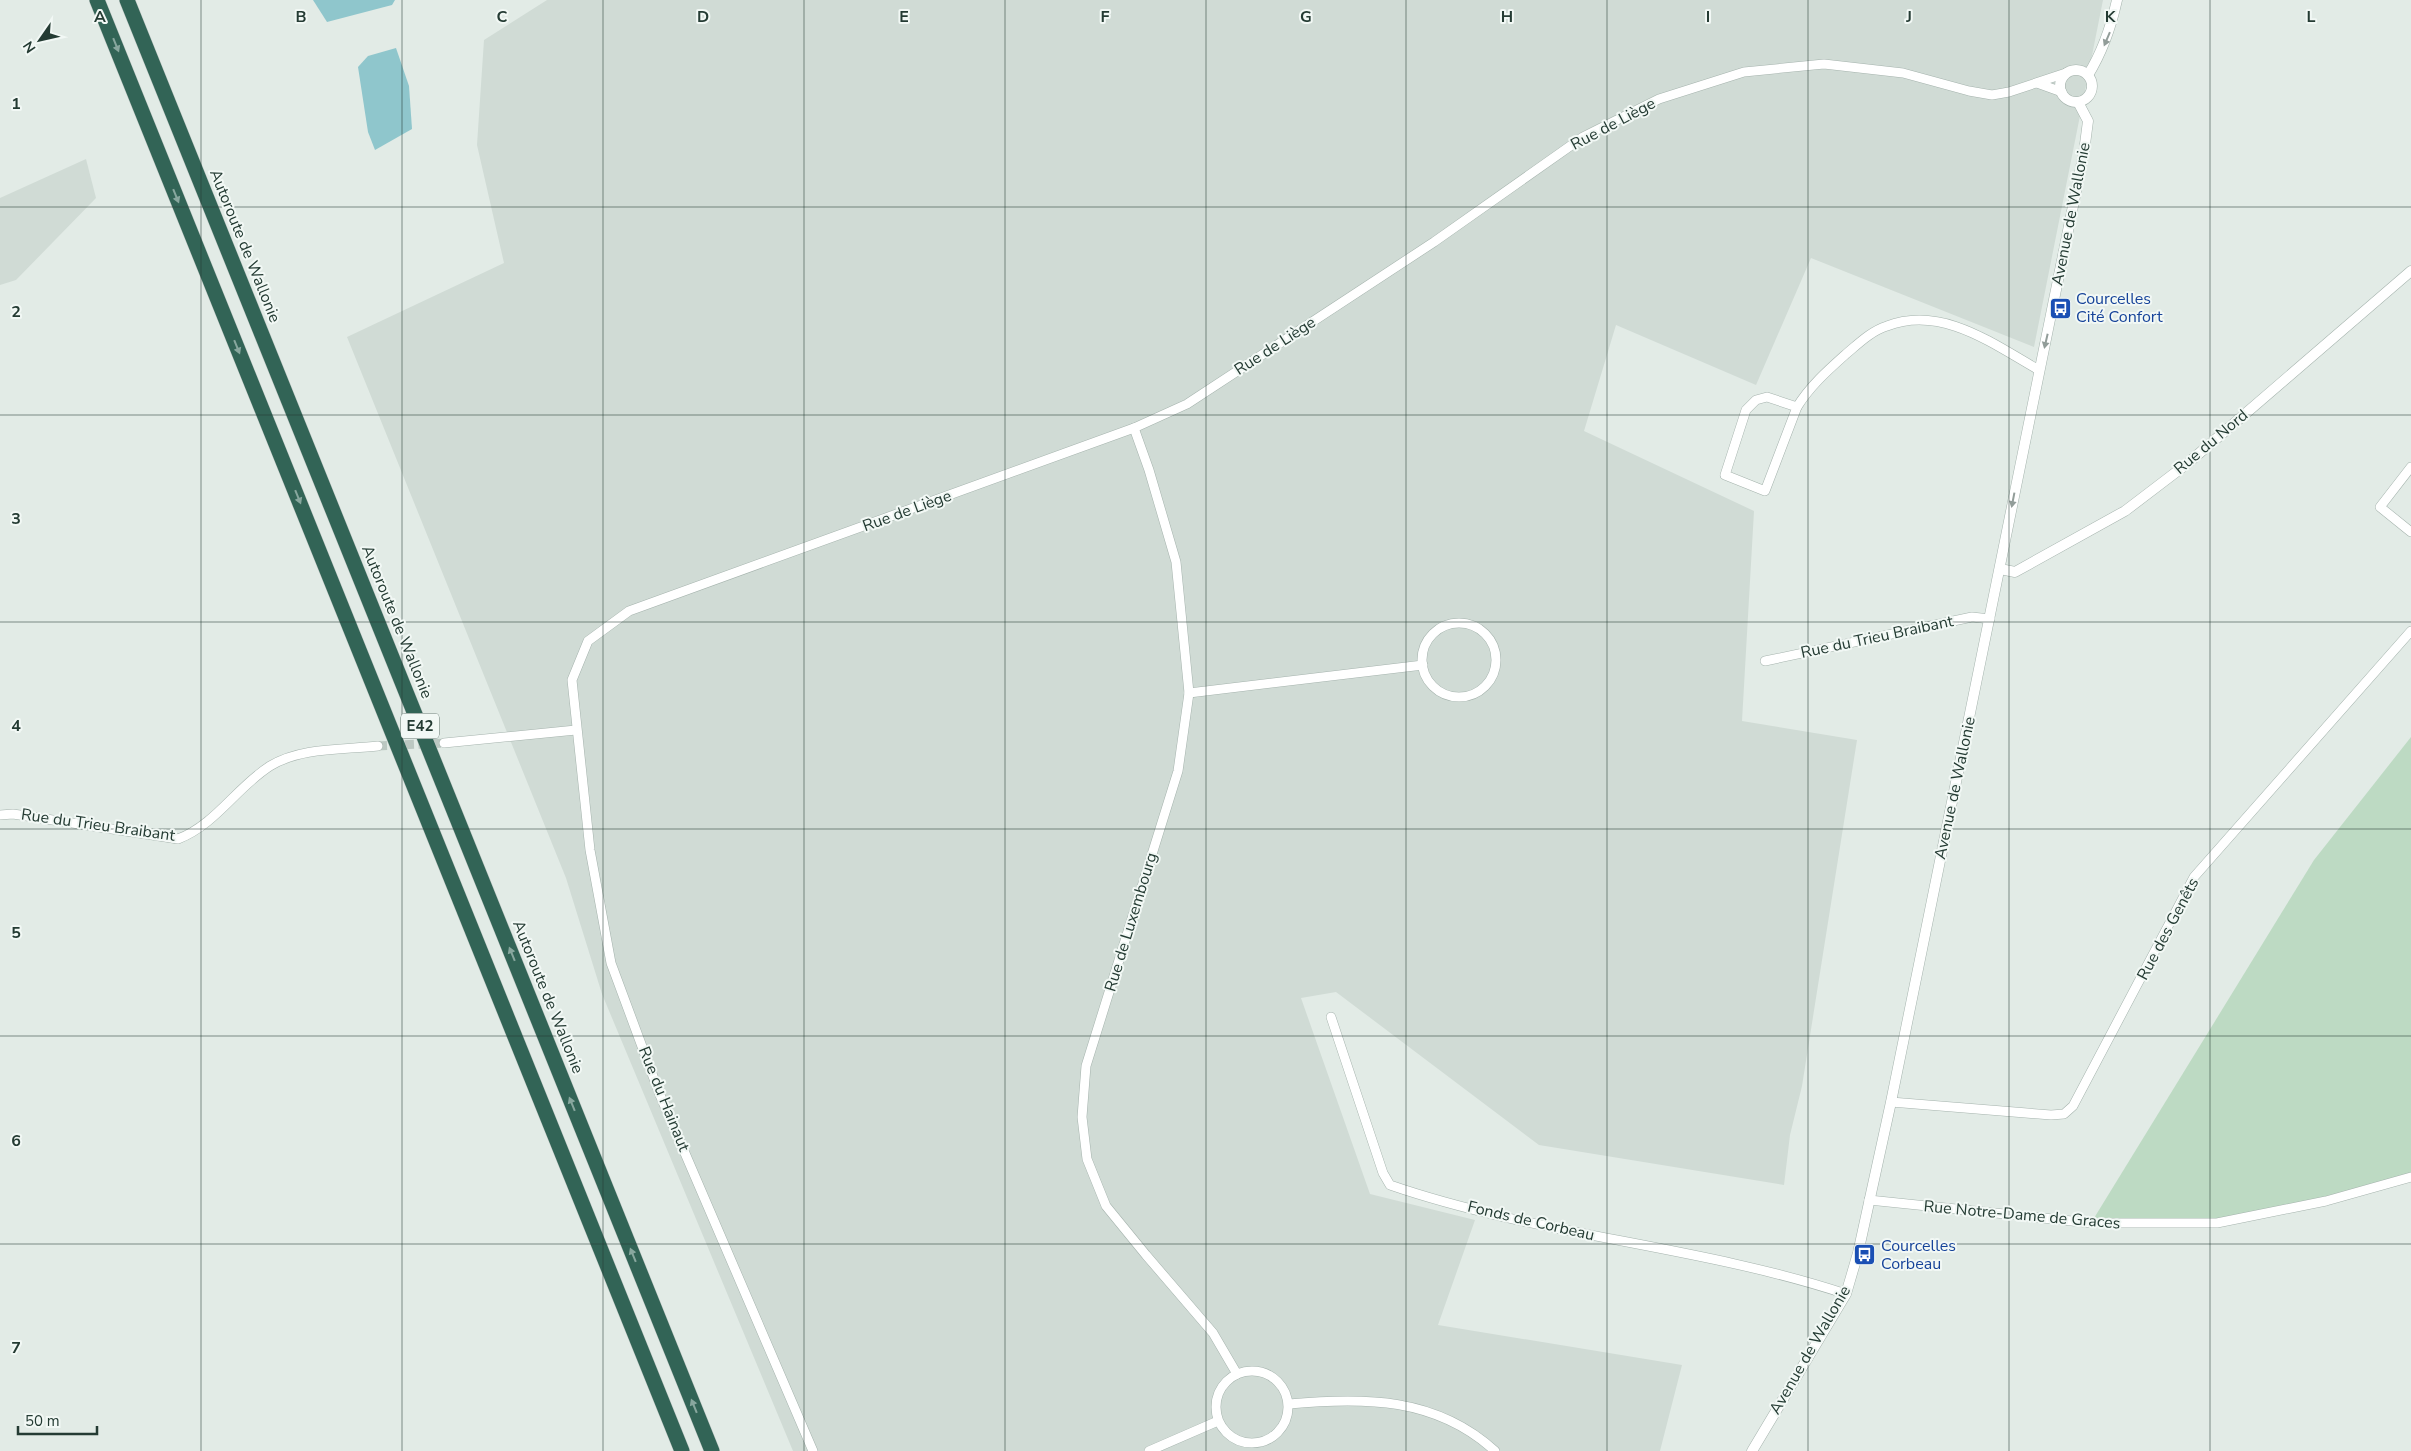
<svg xmlns="http://www.w3.org/2000/svg" width="2411" height="1451" viewBox="0 0 2411 1451" font-family="'Nunito Sans',sans-serif">
<style>
.built{fill:#d0dbd5}
.green{fill:#bddac3}
.water{fill:#8fc6cc}
.lines{fill:none;stroke-linecap:round;stroke-linejoin:round}
.minor-tunnel{stroke:#bcc8c2;stroke-width:9;stroke-dasharray:9 4.5;stroke-linecap:butt}
.minor-casing{stroke:#a5b3ad;stroke-width:10}
.tertiary-casing{stroke:#a5b3ad;stroke-width:11}
.motorway-casing{stroke:#c2c8c6;stroke-width:16}
.minor{stroke:#fff;stroke-width:9}
.tertiary{stroke:#fff;stroke-width:10}
.motorway{stroke:#326456;stroke-width:15}
.oneway{fill:#929d99}
.oneway2{fill:#88a79e}
.grid{fill:none;stroke:#243b33;stroke-width:1;stroke-opacity:0.55}
.labels{text-anchor:middle;dominant-baseline:central;stroke-width:4;stroke-linejoin:round;paint-order:stroke}
.shield{fill:#f2f8f5;stroke:#62746d;stroke-width:1}
.shield-label{font-size:15px;font-weight:bold;fill:#243b33}
.street-label{font-size:16px;fill:#243b33;stroke:#f2f8f5}
.transit-label{font-size:16px;fill:#164399;stroke:#f2f8f5;text-anchor:start}
.grid-label{font-size:16px;text-anchor:middle;font-weight:bold;fill:#243b33;stroke:#f2f8f5;stroke-width:4;stroke-linejoin:round;paint-order:stroke}
</style>
<rect width="100%" height="100%" fill="#e2ebe6"/>
<!-- built -->
<g class="built">
<polygon points="547,0 2103,0 2034,347 1811,258 1756,385 1616,325 1584,431 1754,511 1742,721 1857,740 1802,1086 1790,1135 1784,1185 1539,1145 1336,992 1301,998 1370,1194 1475,1220 1438,1325 1682,1365 1660,1451 793,1451 602,994 566,878 347,337 504,263 477,145 484,40"/>
<polygon points="86,159 96,198 16,280 0,285 0,198"/>
</g>
<!-- green -->
<polygon class="green" points="2411,737 2411,1177 2217,1223 2091,1223 2314,860"/>
<!-- water -->
<g class="water">
<polygon points="313,0 395,0 392,5 327,22"/>
<polygon points="396,48 409,86 412,129 375,150 368,132 358,67 368,56"/>
</g>
<g class="lines">
<!-- minor-tunnel -->
<polyline class="minor-tunnel" points="378,746 444,743"/>
<defs>
<g id="minor">
<polyline points="2037,83 2062,92"/>
<polygon points="1767,397 1797,407 1765,491 1725,475 1746,410 1756,400"/>
<path d="M1797 407C1810 386 1827 371 1846 354 1858 344 1871 331 1887 326 1942 305 1993 344 2039 370"/>
<polyline points="1134,428 1149,470 1176,562 1189,693 1178,771 1086,1066 1082,1117 1087,1159 1106,1206 1146,1255 1213,1333 1237,1374"/>
<polyline points="2411,467 2380,507 2411,532"/>
<circle cx="1459" cy="660" r="37"/>
<polyline points="1765,661 1972,617 1990,619"/>
<polyline points="1189,693 1423,665"/>
<polyline points="444,743 576,730"/>
<path d="M0 815 13 814 178 839C215 825 237 787 270 766 301 747 343 750 378 746"/>
<path d="M1331 1017 1383 1173 1390 1185C1538 1236 1698 1245 1846 1294"/>
<polyline points="1891,1102 2051,1115 2064,1114 2073,1106 2194,877 2411,631"/>
<polyline points="1869,1200 2091,1223 2217,1223 2326,1201 2411,1177"/>
<circle cx="1252" cy="1407" r="36"/>
<path d="M1289 1404C1364 1397 1436 1397 1495 1451"/>
<polyline points="813,1451 660,1095 611,963 590,850 572,680 588,641 629,611 1134,428 1187,404 1434,242 1583,137 1659,99 1744,72 1824,64 1903,73 1969,91 1992,95 2009,92 2066,73"/>
<polyline points="1149,1451 1218,1421"/>
</g>
<g id="tertiary">
<circle cx="2076" cy="86" r="16"/>
<path d="M2088 75C2103 51 2111 27 2117 0"/>
<polyline points="2000,569 2015,572 2125,511 2188,463 2411,271"/>
<polyline points="1752,1451 1846,1294 1858,1253 1891,1102 2084,152 2088,121 2078,102"/>
</g>
<g id="motorway">
<polyline points="97,0 682,1451"/>
<polyline points="127,0 712,1451"/>
</g>
</defs>
<!-- minor casing -->
<use href="#minor" class="minor-casing"/>
<!-- tertiary casing -->
<use href="#tertiary" class="tertiary-casing"/>
<!-- motorway casing -->
<use href="#motorway" class="motorway-casing"/>
<!-- minor -->
<use href="#minor" class="minor"/>
<!-- tertiary -->
<use href="#tertiary" class="tertiary"/>
<!-- motorway -->
<use href="#motorway" class="motorway"/>
</g>
<!-- one-way arrows -->
<defs><path id="oneway-solid" d="M-6-.8H1V-3.2L6.5 0L1 3.2V.8H-6Z" transform="scale(1.25)"/></defs>
<g class="oneway">
<use href="#oneway-solid" transform="translate(2107 39) rotate(113)"/>
<use href="#oneway-solid" transform="translate(2046 341) rotate(103)"/>
<use href="#oneway-solid" transform="translate(2013 500) rotate(101)"/>
</g>
<g class="oneway2">
<use href="#oneway-solid" transform="translate(116 45) rotate(68)"/>
<use href="#oneway-solid" transform="translate(176 196) rotate(68)"/>
<use href="#oneway-solid" transform="translate(237 347) rotate(68)"/>
<use href="#oneway-solid" transform="translate(298 497) rotate(68)"/>
<use href="#oneway-solid" transform="translate(512 954) rotate(-112)"/>
<use href="#oneway-solid" transform="translate(572 1104) rotate(-112)"/>
<use href="#oneway-solid" transform="translate(633 1255) rotate(-112)"/>
<use href="#oneway-solid" transform="translate(694 1406) rotate(-112)"/>
</g>
<!-- grid -->
<path class="grid" d="M201 0V1451M402 0V1451M603 0V1451M804 0V1451M1005 0V1451M1206 0V1451M1406 0V1451M1607 0V1451M1808 0V1451M2009 0V1451M2210 0V1451M0 207H2411M0 415H2411M0 622H2411M0 829H2411M0 1036H2411M0 1244H2411"/>
<!-- icons -->
<defs>
<symbol id="bus-square" viewBox="-11 -11 22 22"><rect x="-9" y="-9" width="18" height="18" rx="4" fill="#1a4fb4" stroke="#f2f8f5"/><path d="M-5-6H5V4H4V6H2V4H-2V6H-4V4H-5ZM-3.5-4V0h7V-4ZM-3.5 1.2v1.5H-2V1.2ZM2 1.2v1.5H3.5V1.2Z" fill="#fff"/></symbol>
</defs>
<g fill-rule="evenodd">
<use href="#bus-square" x="2048" y="296" width="25" height="25"/>
<use href="#bus-square" x="1852" y="1242" width="25" height="25"/>
</g>
<g class="labels">
<!-- shield labels -->
<rect class="shield" x="401" y="713.5" width="38" height="25" rx="4"/>
<g class="shield-label">
<text x="420" y="726">E42</text>
</g>
<!-- street labels -->
<g class="street-label">
<text transform="translate(1613 124) rotate(-28)">Rue de Liège</text>
<text transform="translate(2071 214) rotate(-79)">Avenue de Wallonie</text>
<text transform="translate(245 246) rotate(68)">Autoroute de Wallonie</text>
<text transform="translate(1275 346) rotate(-33)">Rue de Liège</text>
<text transform="translate(2211 442) rotate(-40)">Rue du Nord</text>
<text transform="translate(907 511) rotate(-20)">Rue de Liège</text>
<text transform="translate(397 622) rotate(68)">Autoroute de Wallonie</text>
<text transform="translate(1877 637) rotate(-12)">Rue du Trieu Braibant</text>
<text transform="translate(1955 788) rotate(-78)">Avenue de Wallonie</text>
<text transform="translate(98 825) rotate(8)">Rue du Trieu Braibant</text>
<text transform="translate(1131 922) rotate(-73)">Rue de Luxembourg</text>
<text transform="translate(2168 929) rotate(-62)">Rue des Genêts</text>
<text transform="translate(548 997) rotate(68)">Autoroute de Wallonie</text>
<text transform="translate(664 1099) rotate(68)">Rue du Hainaut</text>
<text transform="translate(2022 1215) rotate(5)">Rue Notre-Dame de Graces</text>
<text transform="translate(1531 1221) rotate(13)">Fonds de Corbeau</text>
<text transform="translate(1810 1350) rotate(-60)">Avenue de Wallonie</text>
</g>
<!-- transit labels -->
<g class="transit-label">
<text x="2076" y="299">Courcelles<tspan x="2076" dy="18">Cité Confort</tspan></text>
<text x="1881" y="1246">Courcelles<tspan x="1881" dy="18">Corbeau</tspan></text>
</g>
</g>
<g class="grid-label">
<text x="100" y="22">A</text>
<text x="301" y="22">B</text>
<text x="502" y="22">C</text>
<text x="703" y="22">D</text>
<text x="904" y="22">E</text>
<text x="1105" y="22">F</text>
<text x="1306" y="22">G</text>
<text x="1507" y="22">H</text>
<text x="1708" y="22">I</text>
<text x="1909" y="22">J</text>
<text x="2110" y="22">K</text>
<text x="2311" y="22">L</text>
<text x="16" y="109">1</text>
<text x="16" y="317">2</text>
<text x="16" y="524">3</text>
<text x="16" y="731">4</text>
<text x="16" y="938">5</text>
<text x="16" y="1146">6</text>
<text x="16" y="1353">7</text>
</g>
<!-- north arrow -->
<g transform="translate(40 40) rotate(236)" stroke="#f2f8f5" stroke-width="4" paint-order="stroke">
<path d="M0-4L9 19L0 12L-9 19Z" fill="#243b33"/>
<text y="-8" font-size="14" font-weight="bold" text-anchor="middle" fill="#243b33">N</text>
</g>
<!-- scale -->
<path d="M18 1426v8h79v-8" fill="none" stroke="#243b33" stroke-width="2.5"/>
<text x="25" y="1426" font-size="15" fill="#243b33" stroke="#f2f8f5" stroke-width="4" paint-order="stroke">50 m</text>
</svg>
